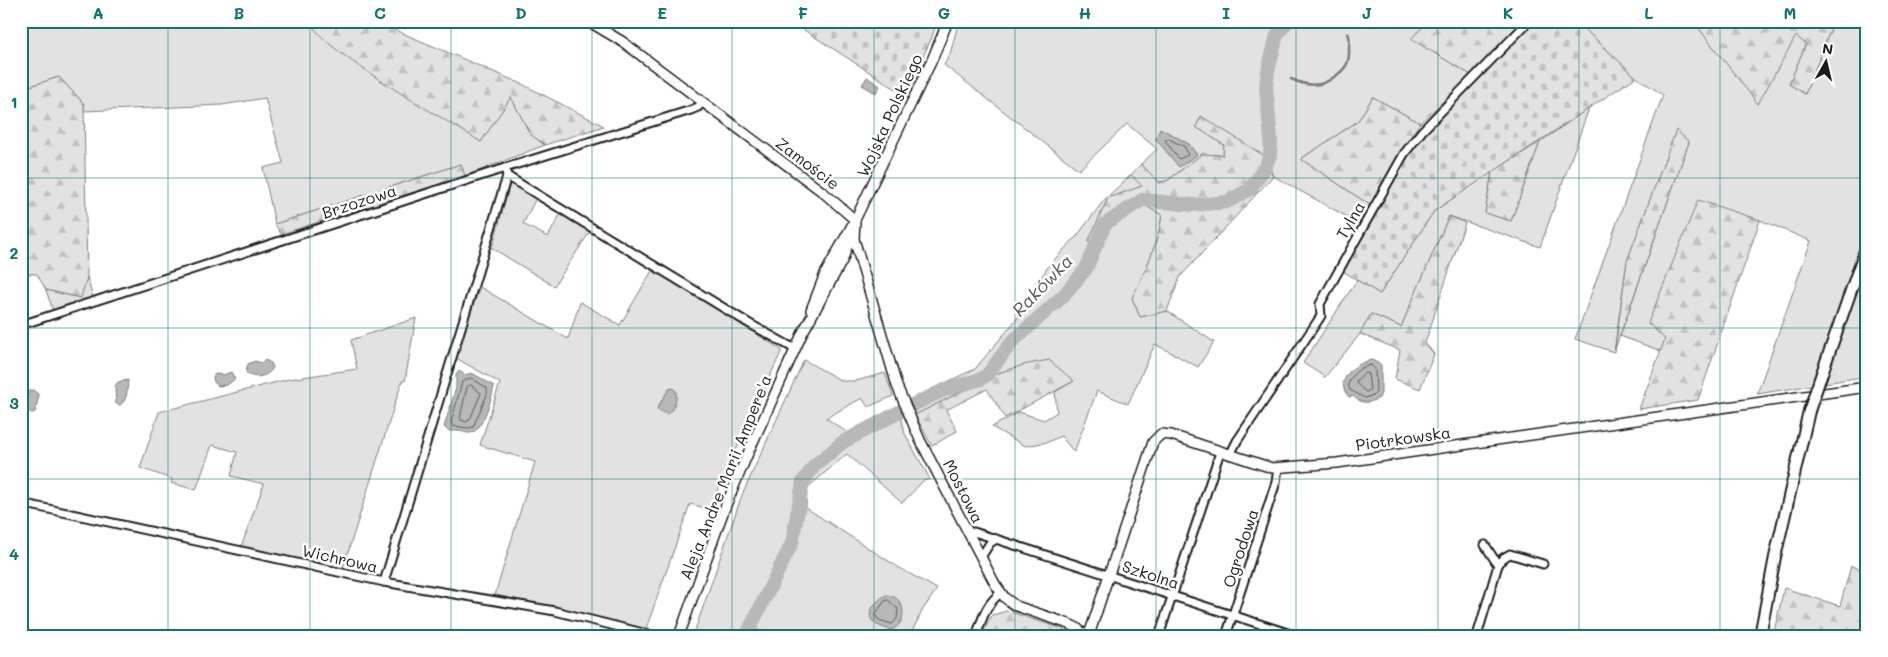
<svg xmlns="http://www.w3.org/2000/svg" width="1888" height="657" viewBox="0 0 1888 657" font-family="Mali,sans-serif">
<style>
.grass{fill:#e2e2e2;stroke:#7f7f7f}
.forest{fill:url(#forest-firs);stroke:#7f7f7f}
.cemetery{fill:url(#cemetery-stones);stroke:#7f7f7f}
.water{fill:#b8b8b8;stroke:#7a7a7a}
.lines{fill:none;stroke-linecap:round;stroke-linejoin:round}
.shore{stroke:#5a5a5a;stroke-width:1}
.stream{stroke:#7a7a7a;stroke-width:2.5}
.river{stroke:#b8b8b8;stroke-width:14}
.minor-casing{stroke:#1c1c1c;stroke-width:11}
.tertiary-casing{stroke:#1c1c1c;stroke-width:12}
.secondary-casing{stroke:#1c1c1c;stroke-width:14}
.minor{stroke:#fff;stroke-width:7}
.tertiary{stroke:#fff;stroke-width:9}
.secondary{stroke:#fff;stroke-width:10}
.secondary-bridge-casing{stroke:#1c1c1c;stroke-width:14;stroke-linecap:butt}
.secondary-bridge{stroke:#fff;stroke-width:10}
.grid{fill:none;stroke:#0f766e;stroke-width:1;stroke-opacity:0.55}
.labels{text-anchor:middle;dominant-baseline:central;stroke-width:5;stroke-linejoin:round;paint-order:stroke}
.street-label{font-size:16px;fill:#1c1c1c;stroke:#fff}
.water-label{font-size:18px;font-style:italic;fill:#5a5a5a;stroke:#fff}
.neatline{fill:none;stroke:#0f766e;stroke-width:2}
.grid-label{font-size:16px;text-anchor:middle;font-weight:bold;fill:#0f766e}
</style>
<defs>
<pattern id="forest-firs" width="22" height="20" patternUnits="userSpaceOnUse" patternTransform="scale(1.25)"><rect width="22" height="20" fill="#e2e2e2"/><path d="M5 1l3.5 6h-7zM16 11l3.5 6h-7z" fill="#c1c1c1"/></pattern>
<pattern id="cemetery-stones" width="16" height="16" patternUnits="userSpaceOnUse" patternTransform="scale(1.25)"><rect width="16" height="16" fill="#e2e2e2"/><path d="M2 7V4a2 2 0 0 1 4 0v3zM10 15v-3a2 2 0 0 1 4 0v3z" fill="#c1c1c1"/></pattern>
</defs>
<rect width="100%" height="100%" fill="#fff"/>
<filter id="ink" filterUnits="userSpaceOnUse"><feTurbulence type="fractalNoise" baseFrequency=".02" numOctaves="2"/><feDisplacementMap in="SourceGraphic" scale="10" xChannelSelector="R" yChannelSelector="G"/><feConvolveMatrix kernelMatrix="1 2 1 2 8 2 1 2 1" color-interpolation-filters="sRGB"/></filter>
<g filter="url(#ink)">
<!-- grass -->
<g class="grass">
<polygon points="21,21 311,21 312,26 481,142 511,96 530,134 545,145 465,176 461,164 275,224 263,168 283,163 265,98 222,105 84,111 84,104 59,77 21,89"/>
<polygon points="959,21 1428,21 1412,39 1471,75 1420,123 1373,97 1358,121 1301,159 1370,205 1360,224 1273,176 1263,155 1201,117 1196,127 1224,145 1223,156 1202,154 1167,181 1159,182 1141,164 1157,149 1127,124 1079,170 944,65 950,54"/>
<polygon points="1576,21 1693,21 1716,50 1796,35 1806,44 1789,84 1805,94 1834,21 1867,21 1867,364 1862,377 1757,394 1811,241 1760,220 1737,214 1665,339 1661,351 1620,336 1689,142 1676,131 1627,261 1614,352 1575,339 1663,95 1636,77"/>
<polygon points="1589,108 1540,247 1449,216 1401,327 1371,314 1360,334 1325,377 1303,363 1357,280 1380,294 1434,211 1492,172 1485,213 1511,221 1540,142"/>
<path d="M1131 175 1143 186 1108 198 1100 217 1101 247 1108 229 1144 205 1162 215C1158 245 1145 271 1132 298L1140 317 1167 311 1214 342 1198 367 1155 344 1128 404 1097 391 1074 452 1061 436 1048 442 1025 446 992 427 1019 412 1044 420 1057 412 1055 392 1074 381 1001 372 915 415 908 400 975 369 1020 315 1017 313 1050 264 1077 236 1105 199Z"/>
<polygon points="510,184 536,198 523,224 548,237 562,211 591,230 554,286 492,248"/>
<polygon points="653,269 782,350 709,509 690,504 646,629 560,608 495,595 535,462 480,445 500,383 454,357 480,287 568,339 580,302 620,325"/>
<polygon points="87,277 93,298 53,311 46,290 80,298"/>
<polygon points="416,318 405,381 402,381 343,568 241,547 264,484 231,476 237,452 212,445 196,490 171,483 172,479 140,468 159,412 289,379 357,369 351,340"/>
<polygon points="804,360 842,381 856,381 885,373 893,396 868,407 862,398 826,418 858,440 901,417 905,434 930,479 923,481 902,503 847,454 807,488 806,508 901,569 937,589 922,611 910,636 776,636 755,629 752,636 693,636 742,495"/>
</g>
<!-- forest -->
<g class="forest">
<path d="M311 21H374L522 84 604 126 545 145 530 134 511 97 481 142C454 124 314 47 311 21Z"/>
<polygon points="1428,21 1523,21 1471,75 1411,39"/>
<polygon points="1693,21 1834,21 1805,94 1789,84 1806,44 1796,36 1758,104"/>
<polygon points="59,77 84,104 87,277 81,298 46,290 37,274 21,274 21,89"/>
<polygon points="1373,97 1420,123 1402,149 1370,205 1301,159 1358,121"/>
<path d="M1201 116 1263 155 1273 176 1180 277 1167 311 1140 317 1132 298C1145 271 1158 245 1162 215L1144 205 1108 229 1101 248 1088 242 1108 198 1142 186 1131 175 1141 164 1159 182 1167 181 1202 154 1223 155 1224 145 1196 127Z"/>
<polygon points="1676,130 1689,142 1615,349 1627,261"/>
<polygon points="1540,142 1511,221 1485,213 1492,172"/>
<polygon points="461,164 465,176 281,234 275,224"/>
<polygon points="1698,200 1760,220 1698,400 1639,409 1665,339 1648,323"/>
<polygon points="1449,216 1465,223 1425,343 1434,354 1420,389 1395,379 1400,350 1360,334 1371,314 1401,327"/>
<polygon points="1049,360 1074,381 1005,418 987,389 946,410 957,431 932,446 915,415 1001,372 1023,365"/>
<polygon points="1851,566 1867,571 1867,636 1773,636 1784,588 1840,606"/>
<polygon points="1007,611 1063,629 1071,636 981,636 992,615"/>
</g>
<!-- cemetery -->
<g class="cemetery">
<polygon points="790,21 937,21 932,37 905,95"/>
<polygon points="1533,21 1576,21 1636,77 1434,211 1380,294 1341,270 1413,147"/>
</g>
<!-- water -->
<g class="water">
<polygon points="867,77 880,86 876,93 862,85"/>
<polygon points="1160,128 1189,144 1197,155 1179,167 1156,139"/>
<path d="M265 360 271 363 273 368C267 377 256 379 247 374L246 370 248 364 255 361 261 363Z"/>
<path d="M1372 360 1381 365V393L1379 398C1368 404 1362 404 1353 396L1349 397C1333 380 1355 363 1372 360Z"/>
<path d="M459 371 465 375 472 373 494 386C492 397 483 428 473 432 468 435 463 431 458 431 451 431 449 432 444 427L456 388V375Z"/>
<polygon points="231,372 235,379 227,385 218,386 214,382 213,377 215,374 223,375"/>
<path d="M128 380C127 389 128 400 120 405L116 404 115 386 118 382Z"/>
<path d="M673 388 676 391C677 400 675 408 667 414L659 411 657 408 669 389Z"/>
<polygon points="33,390 39,395 35,412 32,413 24,409 29,391"/>
<path d="M886 595C906 595 909 624 891 630 886 628 880 627 876 624 862 615 877 600 886 595Z"/>
</g>
<g class="lines">
<!-- shore -->
<g class="shore">
<polygon points="1166,139 1169,139 1185,147 1188,155 1179,159 1166,142"/>
<path d="M1371 365 1375 369 1376 392 1374 395 1365 398 1350 390 1348 385C1352 374 1359 367 1371 365Z"/>
<polygon points="1365,373 1368,374 1370,390 1366,392 1356,383 1357,380"/>
<polygon points="471,378 487,388 487,395 473,427 469,428 453,426 451,423 462,382"/>
<polygon points="471,385 481,393 471,417 467,422 461,420 460,418 467,387"/>
<polygon points="888,600 898,609 897,619 892,624 879,620 875,615 884,602"/>
</g>
<!-- stream -->
<path class="stream" d="M1291 79C1307 86 1320 88 1334 77 1346 69 1350 63 1349 48 1349 42 1351 39 1348 33"/>
<!-- river -->
<g class="river">
<polyline points="911,406 944,390 981,379 987,375 1012,342 1063,296 1086,269 1105,224 1142,200 1194,205 1227,202 1250,189 1265,168 1270,155 1271,140 1266,87 1268,71 1277,35 1288,21"/>
<polyline points="746,636 792,543 803,482 814,466 843,442 901,411"/>
</g>
<defs>
<g id="minor">
<polyline points="507,176 750,324 795,349"/>
<polyline points="21,325 505,168 691,110 698,107 703,102"/>
<polyline points="1230,455 1237,441 1321,316 1320,304 1404,154 1422,131 1529,21"/>
<polyline points="21,503 384,582 555,611 655,636"/>
<polyline points="968,533 974,532 1297,636"/>
<polyline points="1485,545 1498,565"/>
<polyline points="981,557 990,543 996,539"/>
<polyline points="384,582 507,176 505,168"/>
<path d="M976 636C982 620 986 603 1001 593"/>
<polyline points="1159,636 1220,452"/>
<polyline points="1226,636 1276,482 1278,468"/>
<polyline points="1477,636 1498,565 1503,558 1510,554 1543,564"/>
</g>
<g id="tertiary">
<polyline points="588,21 623,42 824,193 855,220"/>
<polyline points="855,220 854,239 897,386 920,440 995,584 1005,598 1016,606 1069,624 1077,628 1085,636"/>
<polyline points="811,310 825,274 855,220 932,60 948,21"/>
<polyline points="679,636 724,510 749,451 803,332 843,259 852,233"/>
<polyline points="1087,636 1091,629 1153,442 1161,434 1171,435 1272,468 1337,463 1867,387"/>
</g>
<g id="secondary">
<polyline points="1822,373 1867,245"/>
<polyline points="1760,636 1775,557 1809,411"/>
</g>
</defs>
<!-- minor casing -->
<use href="#minor" class="minor-casing"/>
<!-- tertiary casing -->
<use href="#tertiary" class="tertiary-casing"/>
<!-- secondary casing -->
<use href="#secondary" class="secondary-casing"/>
<!-- minor -->
<use href="#minor" class="minor"/>
<!-- tertiary -->
<use href="#tertiary" class="tertiary"/>
<!-- secondary -->
<use href="#secondary" class="secondary"/>
<defs>
<polyline id="secondary-bridge" points="1809,411 1822,373"/>
</defs>
<!-- secondary-bridge casing -->
<use href="#secondary-bridge" class="secondary-bridge-casing"/>
<!-- secondary-bridge -->
<use href="#secondary-bridge" class="secondary-bridge"/>
</g>
</g>
<!-- grid -->
<path class="grid" d="M168 21V636M310 21V636M451 21V636M592 21V636M732 21V636M874 21V636M1015 21V636M1156 21V636M1296 21V636M1438 21V636M1579 21V636M1720 21V636M21 178H1867M21 328H1867M21 479H1867"/>
<g class="labels">
<!-- street labels -->
<g class="street-label">
<text transform="translate(889 115) rotate(-65)">Wojska Polskiego</text>
<text transform="translate(808 163) rotate(37)">Zamoście</text>
<text transform="translate(359 201) rotate(-18)">Brzozowa</text>
<text transform="translate(1350 220) rotate(-60)">Tylna</text>
<text transform="translate(1403 438) rotate(-8)">Piotrkowska</text>
<text transform="translate(725 477) rotate(-68)">Aleja Andre Marii Ampere'a</text>
<text transform="translate(964 491) rotate(63)">Mostowa</text>
<text transform="translate(1240 548) rotate(-72)">Ogrodowa</text>
<text transform="translate(340 558) rotate(13)">Wichrowa</text>
<text transform="translate(1151 574) rotate(18)">Szkolna</text>
</g>
<!-- water labels -->
<g class="water-label">
<text transform="translate(1042 285) rotate(-46)">Rakówka</text>
</g>
</g>
<!-- margin -->
<rect width="1888" height="657" fill="none" stroke="#fff" stroke-width="55"/>
<!-- north arrow -->
<g transform="translate(1826 62) rotate(8)" stroke="#ffffff" stroke-width="4" paint-order="stroke">
<path d="M0-4L9 19L0 12L-9 19Z" fill="#1c1c1c"/>
<text y="-8" font-size="14" font-weight="bold" text-anchor="middle" fill="#1c1c1c">N</text>
</g>
<rect x="28" y="28" width="1832" height="602" class="neatline"/>
<g class="grid-label">
<text x="98" y="19">A</text>
<text x="239" y="19">B</text>
<text x="380" y="19">C</text>
<text x="521" y="19">D</text>
<text x="662" y="19">E</text>
<text x="803" y="19">F</text>
<text x="944" y="19">G</text>
<text x="1085" y="19">H</text>
<text x="1226" y="19">I</text>
<text x="1367" y="19">J</text>
<text x="1508" y="19">K</text>
<text x="1649" y="19">L</text>
<text x="1790" y="19">M</text>
<text x="14" y="108">1</text>
<text x="14" y="259">2</text>
<text x="14" y="409">3</text>
<text x="14" y="560">4</text>
</g>
</svg>
